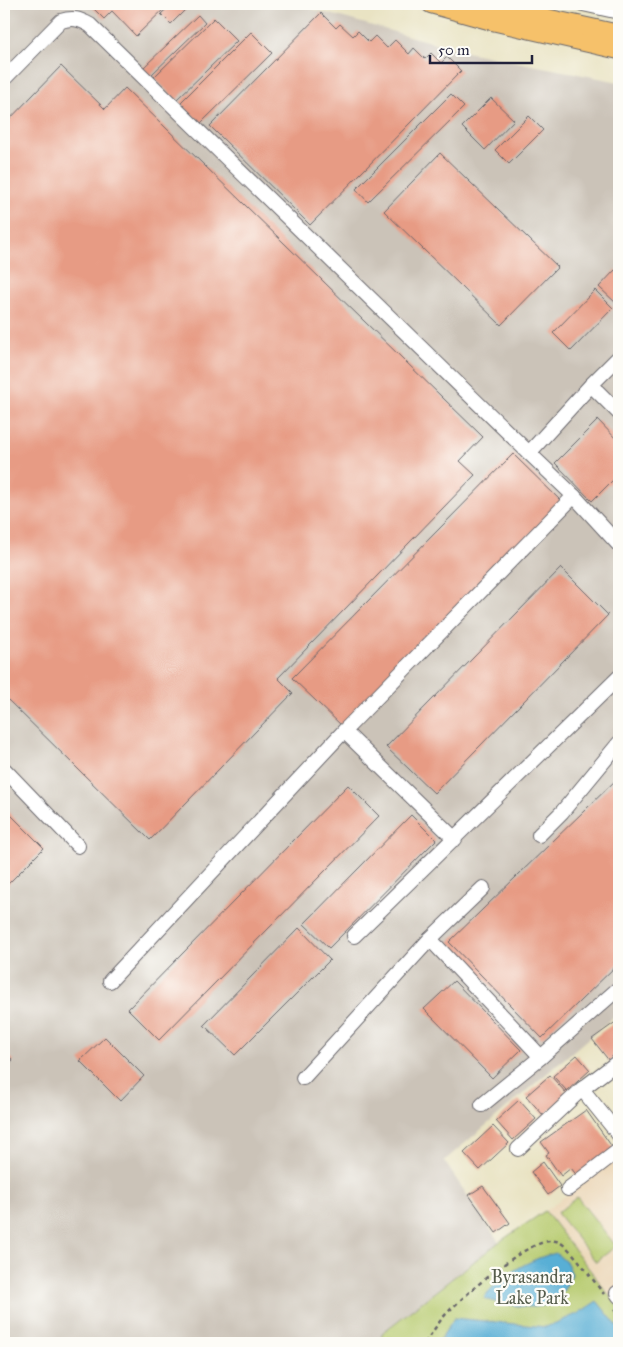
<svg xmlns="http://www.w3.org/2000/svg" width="623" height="1347" viewBox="0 0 623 1347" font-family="'IM FELL Great Primer',serif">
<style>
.built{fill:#ecd8ba}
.industrial{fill:#cbc3b8}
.green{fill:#b7cb6f;stroke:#6c7655}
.water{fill:#58afd5;stroke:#3d6888}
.building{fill:#e79b84}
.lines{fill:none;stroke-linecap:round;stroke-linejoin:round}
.minor-casing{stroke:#68666b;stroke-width:16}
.major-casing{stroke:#68666b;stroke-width:20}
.path{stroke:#68666b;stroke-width:2.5;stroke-dasharray:4 4;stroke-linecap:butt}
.minor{stroke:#fff;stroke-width:14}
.major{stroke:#f6c16b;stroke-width:18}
.labels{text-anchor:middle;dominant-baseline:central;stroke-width:4.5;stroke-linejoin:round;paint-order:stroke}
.park-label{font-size:18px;fill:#565d4d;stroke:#fdfcf7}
</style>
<rect width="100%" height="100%" fill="#fdfcf7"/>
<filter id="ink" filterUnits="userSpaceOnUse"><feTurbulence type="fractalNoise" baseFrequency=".02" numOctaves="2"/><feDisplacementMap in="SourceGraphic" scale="10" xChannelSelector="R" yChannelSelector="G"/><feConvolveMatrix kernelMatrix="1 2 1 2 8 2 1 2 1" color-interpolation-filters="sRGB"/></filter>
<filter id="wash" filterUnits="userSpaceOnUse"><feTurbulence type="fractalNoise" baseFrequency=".0096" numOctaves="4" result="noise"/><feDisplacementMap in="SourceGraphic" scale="20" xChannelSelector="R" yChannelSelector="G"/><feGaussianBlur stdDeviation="1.12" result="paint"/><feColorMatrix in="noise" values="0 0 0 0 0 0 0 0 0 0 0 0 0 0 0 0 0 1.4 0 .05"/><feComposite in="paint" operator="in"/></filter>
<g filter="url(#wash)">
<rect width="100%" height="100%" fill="#e9e3c3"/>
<!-- built -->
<polygon class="built" points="619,1156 619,1308 545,1211"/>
<!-- industrial -->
<polygon class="industrial" points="4,4 294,4 466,52 619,82 619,1012 444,1161 499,1242 382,1333 382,1343 4,1343"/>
<!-- green -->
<g class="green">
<polygon points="577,1197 616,1246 596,1262 557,1213"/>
<polygon points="545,1211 619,1308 619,1343 382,1343 382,1333 499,1242"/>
</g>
<!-- water -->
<g class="water">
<path d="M556 1253 567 1263 572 1274C560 1302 549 1310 518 1306 506 1304 495 1303 484 1298 496 1278 533 1257 556 1253Z"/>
<polygon points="597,1301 619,1328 619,1343 438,1343 454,1318 546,1327 577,1314"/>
</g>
<g id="blocks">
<!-- building -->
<g class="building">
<polygon points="89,4 169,4 136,36 112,11 104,19"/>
<polygon points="172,4 191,4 171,24 161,14"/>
<polygon points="321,13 336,28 340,24 353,36 358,31 369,42 375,36 387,48 395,40 409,54 414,48 425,59 431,53 441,63 447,57 461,71 310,225 210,126"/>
<polygon points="198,15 205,23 150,76 143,68"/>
<polygon points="214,18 237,41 176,100 154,77"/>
<polygon points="251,32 272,53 201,123 180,103"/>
<polygon points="61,66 105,109 125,88 483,437 460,461 475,475 278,678 293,693 150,840 4,696 4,125"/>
<polygon points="451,94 464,107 368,202 356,189"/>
<polygon points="491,98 514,120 485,150 462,127"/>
<polygon points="529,116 543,130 509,164 495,150"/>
<polygon points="440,153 558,267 501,325 384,211"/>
<polygon points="615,270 619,274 619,302 617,304 599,287"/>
<polygon points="595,290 613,308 571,351 553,333"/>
<polygon points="598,420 619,442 619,474 592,501 555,463"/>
<polygon points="513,454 562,502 342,726 292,678"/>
<polygon points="561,568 608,615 434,793 386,747"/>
<polygon points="619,777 619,963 542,1038 449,942"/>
<polygon points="348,785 379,816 159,1040 128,1009"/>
<polygon points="4,808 44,848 4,888"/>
<polygon points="411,815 436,840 329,948 304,924"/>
<polygon points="299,928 330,960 235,1055 204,1025"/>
<polygon points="454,981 521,1050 492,1078 424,1009"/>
<polygon points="617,1021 619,1023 619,1054 610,1062 592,1039"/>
<polygon points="105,1037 144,1076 120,1101 80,1061"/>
<polygon points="4,1051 13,1060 4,1069"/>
<polygon points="577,1055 590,1070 567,1091 553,1076"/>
<polygon points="550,1075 567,1094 544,1116 526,1096"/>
<polygon points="519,1100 536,1119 513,1140 496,1121"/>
<polygon points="586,1110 615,1151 578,1177 571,1168 561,1176 546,1155 549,1153 541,1142"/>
<polygon points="493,1126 509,1143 480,1170 464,1153"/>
<polygon points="543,1162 560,1186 548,1195 531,1172"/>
<polygon points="483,1186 510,1223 496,1233 469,1195"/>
</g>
</g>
</g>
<g filter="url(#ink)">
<use href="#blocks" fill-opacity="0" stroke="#68666b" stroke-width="1"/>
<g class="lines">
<defs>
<g id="minor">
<polyline points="583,4 619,12"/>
<path d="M4 79 61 21C73 17 79 19 90 25L529 453"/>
<polyline points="619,357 591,385 619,413"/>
<polyline points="591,385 529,453 574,496 619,545"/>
<polyline points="344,731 574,496"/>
<polyline points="4,769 78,846"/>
<polyline points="539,835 562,812 619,743"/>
<polyline points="354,936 619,677"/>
<polyline points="430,939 541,1057"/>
<polyline points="110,981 344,731 455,839"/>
<polyline points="303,1078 430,939 483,888"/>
<polyline points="582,1089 619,1135"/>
<polyline points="482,1105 541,1057 619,988"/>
<polyline points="518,1149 582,1089 619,1061"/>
<polyline points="568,1189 619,1150"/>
<polyline points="619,1292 617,1293 619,1296"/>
</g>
<g id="major">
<polyline points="431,4 492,21 619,50"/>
<polyline points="481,4 619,34"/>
</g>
</defs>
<!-- minor casing -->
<use href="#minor" class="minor-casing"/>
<!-- major casing -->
<use href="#major" class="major-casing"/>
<!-- path -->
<g class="path">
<polyline points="615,1309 619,1315"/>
<path d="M425 1343C432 1333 439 1321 448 1312 465 1295 535 1231 559 1242 573 1249 593 1281 604 1294"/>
</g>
<!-- minor -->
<use href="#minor" class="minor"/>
<!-- major -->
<use href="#major" class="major"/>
</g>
</g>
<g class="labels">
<!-- park labels -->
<g class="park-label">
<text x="532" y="1277">Byrasandra<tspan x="532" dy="21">Lake Park</tspan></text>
</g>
</g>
<!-- margin -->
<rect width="623" height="1347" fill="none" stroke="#fdfcf7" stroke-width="20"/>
<!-- scale -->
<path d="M430 55v8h102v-8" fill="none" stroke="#22223b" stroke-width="2.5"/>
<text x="438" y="55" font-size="15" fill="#22223b" stroke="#fdfcf7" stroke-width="4" paint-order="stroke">50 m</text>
</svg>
